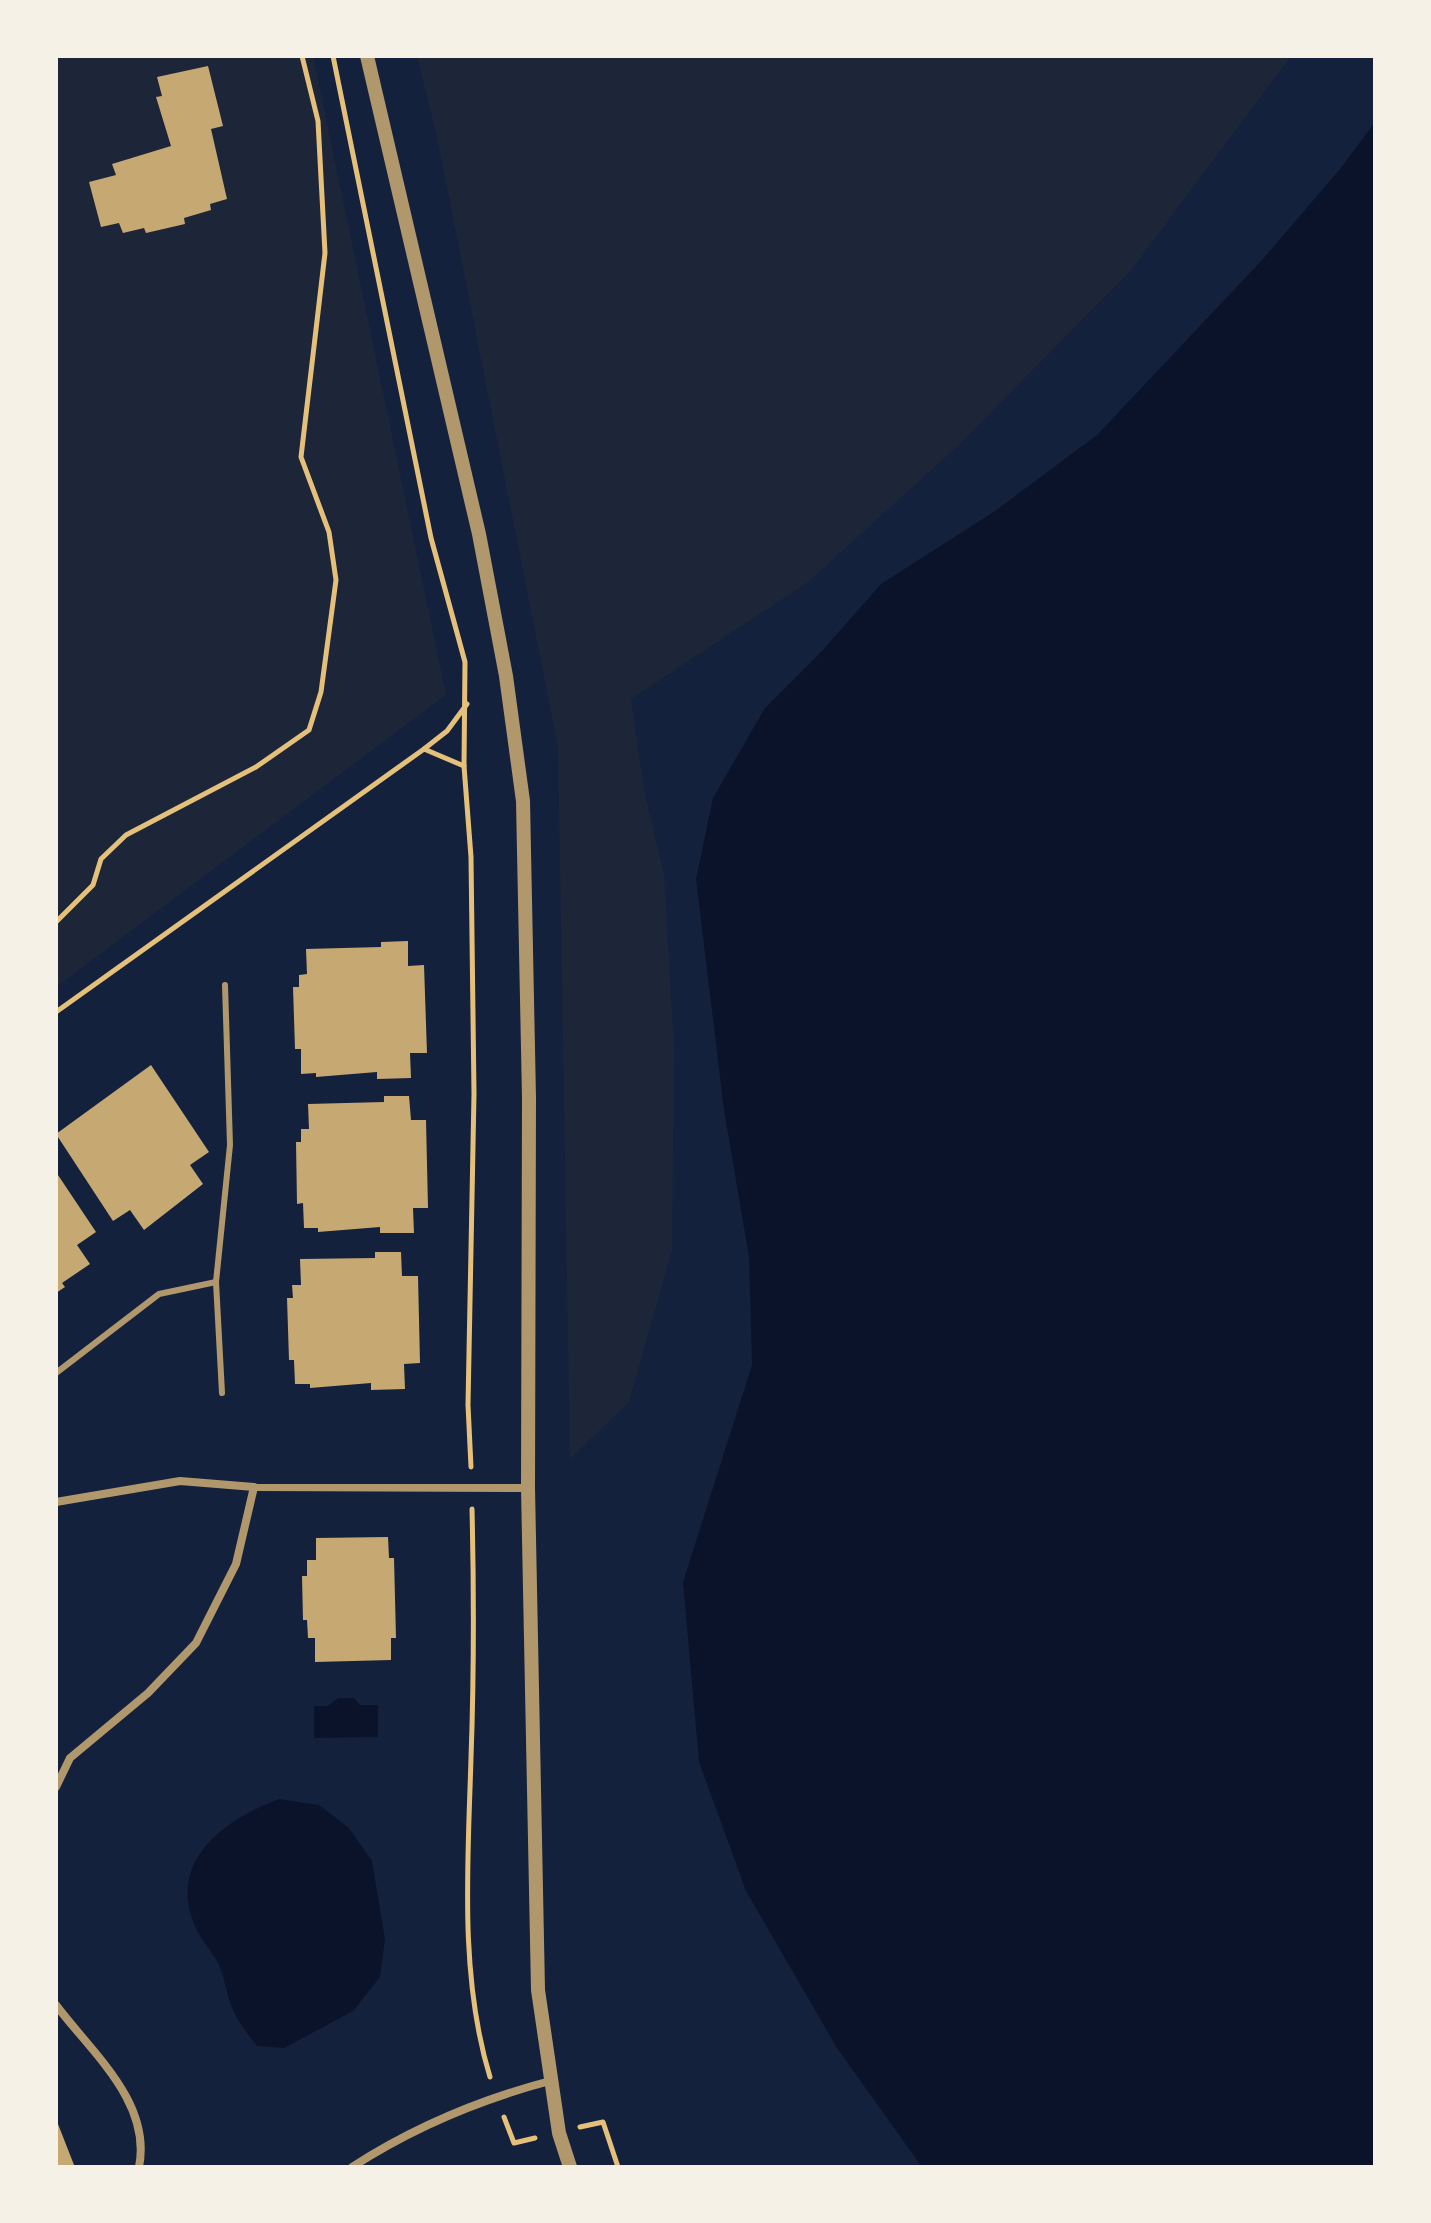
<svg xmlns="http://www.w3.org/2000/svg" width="1431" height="2223" viewBox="0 0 1431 2223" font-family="Quicksand,sans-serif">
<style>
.green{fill:#1d2539}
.water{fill:#0b132b}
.building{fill:#c6a872}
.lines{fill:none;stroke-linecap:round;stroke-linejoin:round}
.path{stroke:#e5c07b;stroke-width:5}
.service{stroke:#b1986c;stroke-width:6}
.minor{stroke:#b1986c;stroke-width:8}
.tertiary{stroke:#b1986c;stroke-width:14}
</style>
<rect width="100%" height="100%" fill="#14213d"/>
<!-- green -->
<g class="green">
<polygon points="56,56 313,56 446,695 56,987"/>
<polygon points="417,56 1291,56 1133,268 960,444 808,582 631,699 644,790 664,874 674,1048 672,1250 629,1402 570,1459 558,747 437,137"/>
</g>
<!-- water -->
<g class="water">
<polygon points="1375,122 1375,2167 922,2167 837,2048 746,1891 699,1762 683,1582 752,1365 749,1257 724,1110 696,879 713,798 765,708 822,651 881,584 995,511 1097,435 1262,260 1340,169"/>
<polygon points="338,1698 354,1698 360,1705 378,1705 378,1737 314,1738 314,1706 328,1706"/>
<path d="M279 1799 319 1805 349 1828 372 1861 385 1939 380 1977 353 2011 284 2048 257 2046C249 2035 238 2023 233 2010 226 1995 225 1977 218 1963 211 1950 200 1939 195 1926 166 1860 226 1819 279 1799Z"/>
</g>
<!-- building -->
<g class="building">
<polygon points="208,66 223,126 211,129 227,199 210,204 211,210 184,218 185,224 146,233 144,228 123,233 119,223 101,227 89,182 116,175 112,164 171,146 156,97 162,96 157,77"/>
<polygon points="408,941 408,966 424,965 427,1053 410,1053 411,1078 377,1079 377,1072 316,1077 316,1073 301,1074 301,1049 295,1049 293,987 299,987 299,975 307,974 306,949 381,947 381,942"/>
<polygon points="151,1065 209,1152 190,1165 203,1184 144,1230 130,1210 113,1221 56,1134"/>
<polygon points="384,1096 409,1096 411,1120 426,1120 428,1208 413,1208 414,1233 380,1233 380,1227 318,1232 318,1228 304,1228 303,1203 297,1204 296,1142 301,1142 301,1129 309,1129 308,1104 384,1102"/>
<polygon points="56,1172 96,1232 77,1245 90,1264 62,1283 65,1287 56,1293"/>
<polygon points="375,1252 401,1252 402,1276 418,1276 420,1363 404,1364 405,1389 371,1390 371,1383 310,1388 310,1384 295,1384 294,1360 289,1360 287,1298 293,1298 292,1285 301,1285 300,1259 375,1258"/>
<polygon points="388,1537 389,1558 394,1558 396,1638 391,1638 391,1660 315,1662 315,1638 308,1638 307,1620 303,1620 302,1576 307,1576 307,1560 316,1560 316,1538"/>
<polygon points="58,2124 74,2165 68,2167 56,2167"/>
</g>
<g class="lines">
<!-- path -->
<g class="path">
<polyline points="333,56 431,538 465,662 464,766 471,857 474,1094 468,1405 471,1467"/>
<polyline points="424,749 447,731 467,704"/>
<polyline points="56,922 93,885 101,859 126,835 256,767 309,730 321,692 336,580 329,532 301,457 325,253 318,121 302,56"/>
<polyline points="56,1012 424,749 464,766"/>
<path d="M472 1509C474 1592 474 1675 471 1758 468 1862 459 1976 490 2077"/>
<polyline points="504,2117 514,2143 535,2138"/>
<polyline points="580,2127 603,2122 618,2167"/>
</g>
<!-- service -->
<g class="service">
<polyline points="56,1373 159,1294 216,1282"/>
<polyline points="222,1393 216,1282 230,1145 225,985"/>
</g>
<!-- minor -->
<g class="minor">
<polyline points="56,1502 180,1481 254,1487 528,1488"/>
<polyline points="56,1787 70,1758 148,1693 196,1643 236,1564 254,1487"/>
<path d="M56 2005C91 2052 152 2102 139 2167"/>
<path d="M352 2167C414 2127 478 2100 550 2081"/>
</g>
<!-- tertiary -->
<polyline class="tertiary" points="367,56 479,534 506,676 523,801 529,1098 528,1488 538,1990 559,2133 570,2167"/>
</g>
<!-- border -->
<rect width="1431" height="2223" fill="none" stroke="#f6f1e7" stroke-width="116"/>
</svg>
